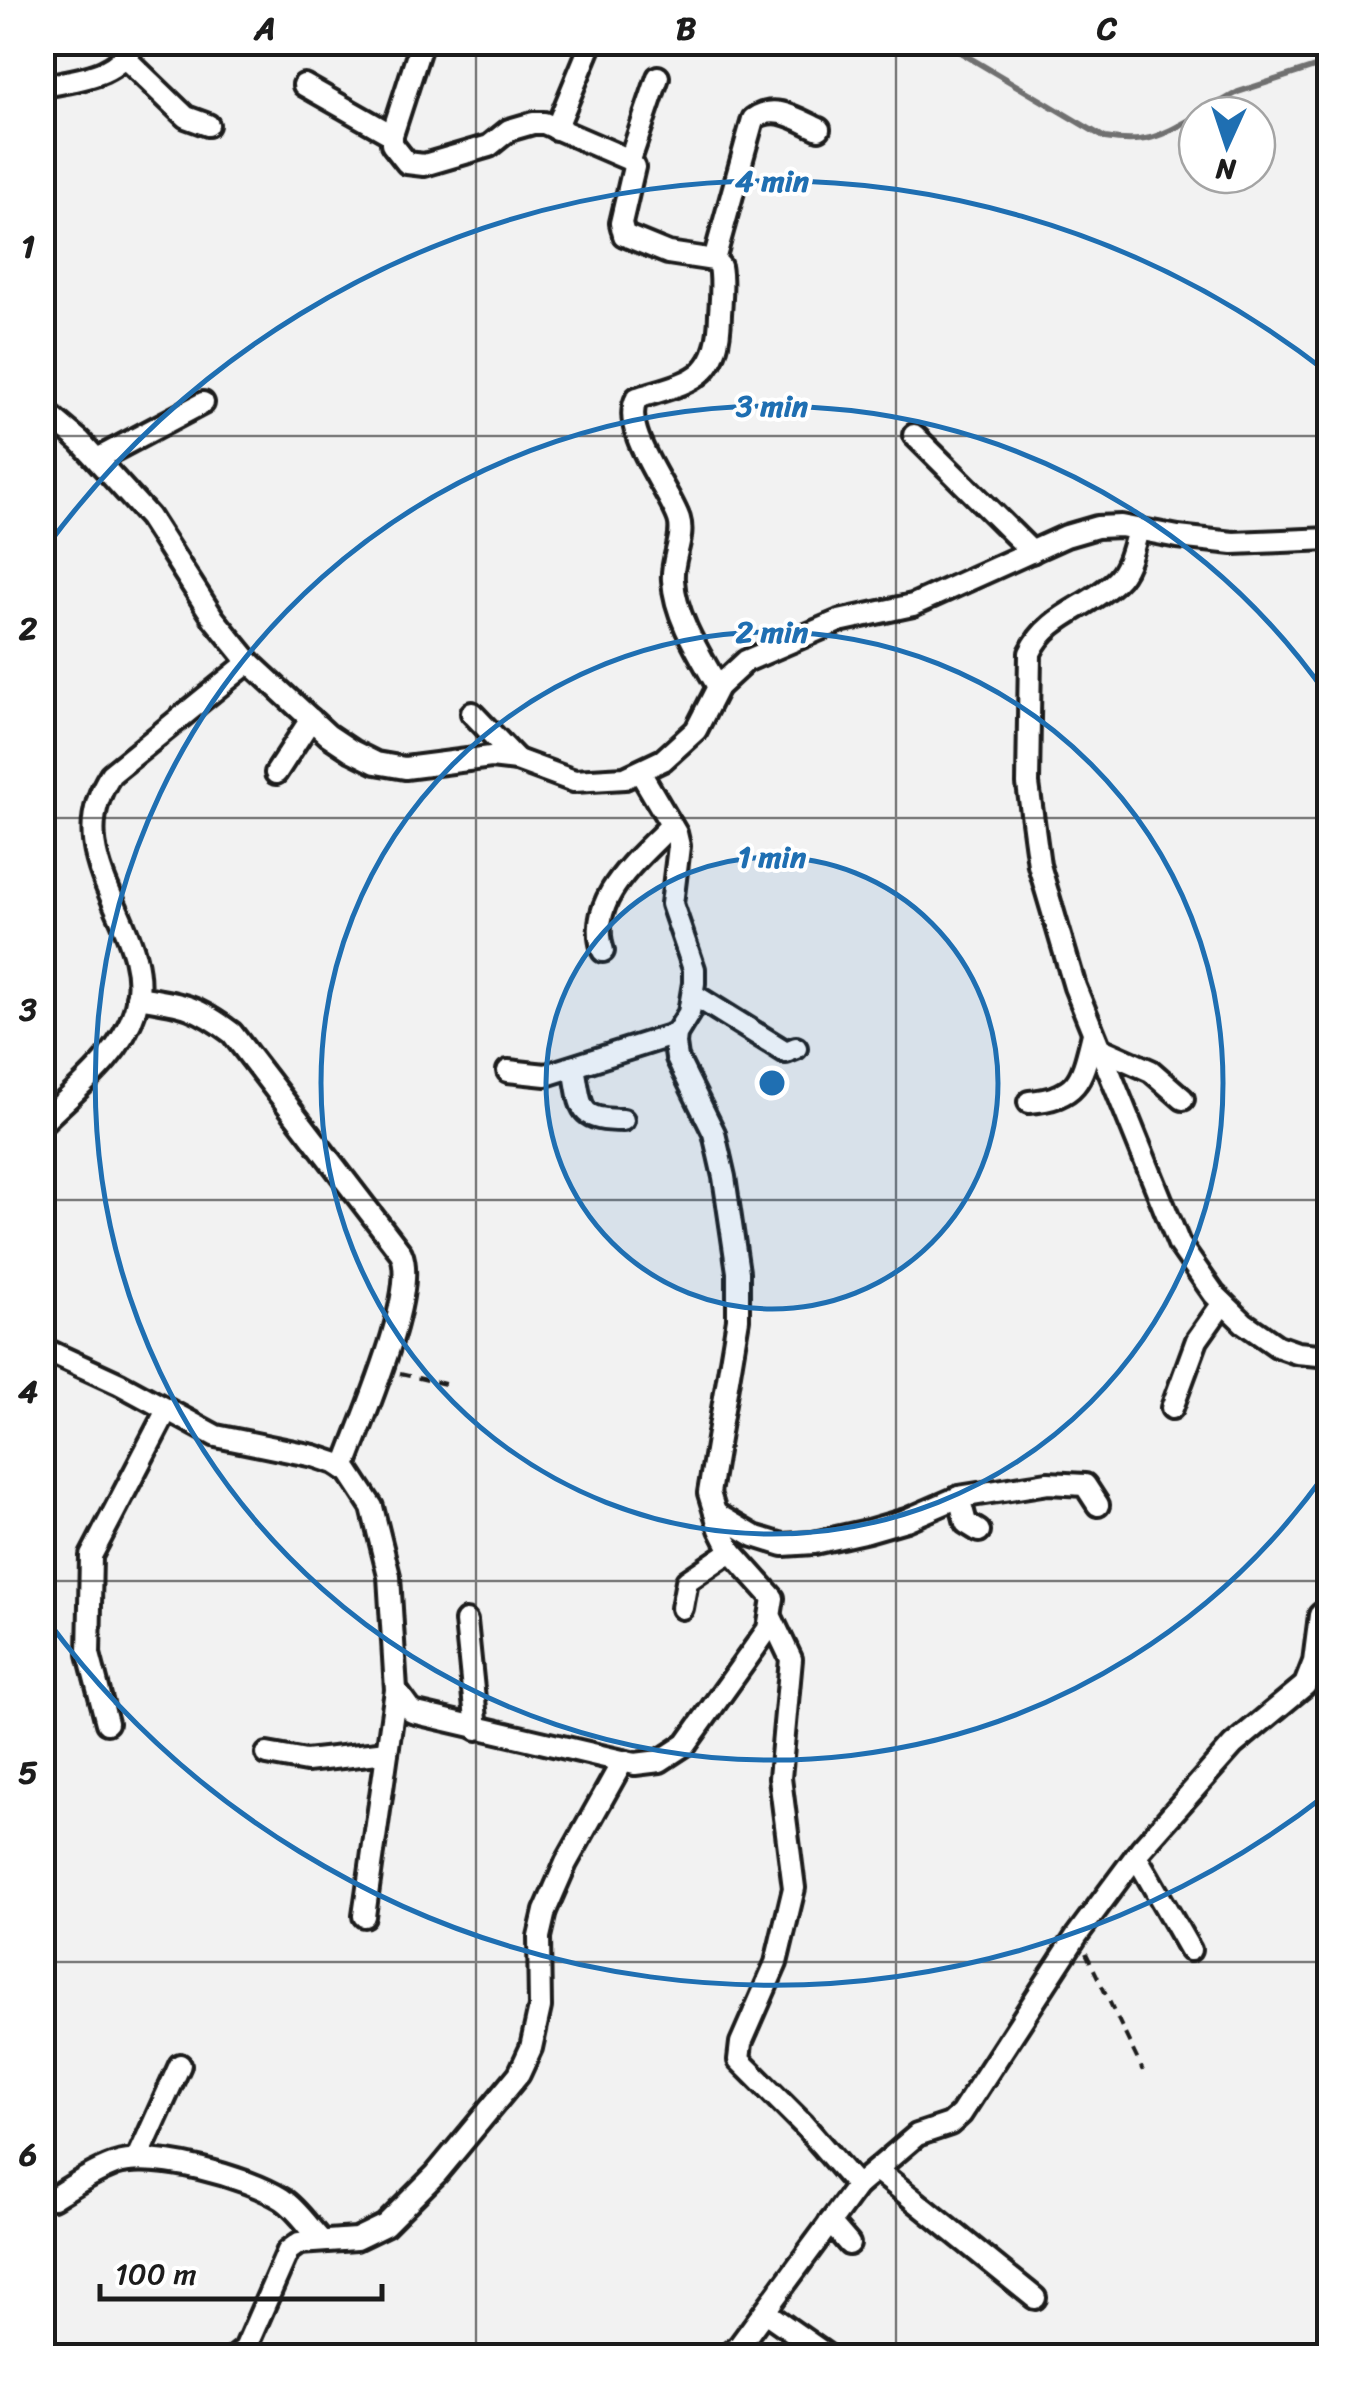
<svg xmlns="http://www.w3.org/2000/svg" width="1372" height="2399" viewBox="0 0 1372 2399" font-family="Sriracha,sans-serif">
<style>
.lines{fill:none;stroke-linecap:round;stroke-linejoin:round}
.stream{stroke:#707070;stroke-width:6}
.minor-casing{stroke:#1c1c1c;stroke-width:28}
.path{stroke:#1c1c1c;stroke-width:4;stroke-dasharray:10 8;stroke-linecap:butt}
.minor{stroke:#fff;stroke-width:20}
.grid{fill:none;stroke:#1c1c1c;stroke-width:2.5;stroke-opacity:0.55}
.ring{fill:none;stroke:#1f6fb2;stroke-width:5}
.centre{fill:#1f6fb2;stroke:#fff;stroke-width:5}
.ring-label{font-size:30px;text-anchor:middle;font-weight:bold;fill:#1f6fb2;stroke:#fff;stroke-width:8;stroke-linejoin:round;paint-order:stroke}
.neatline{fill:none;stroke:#1c1c1c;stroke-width:4}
.grid-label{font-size:32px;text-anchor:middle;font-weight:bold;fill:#1c1c1c}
</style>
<rect width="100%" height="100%" fill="#f2f2f2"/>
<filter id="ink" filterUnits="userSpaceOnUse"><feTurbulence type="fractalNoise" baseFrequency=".01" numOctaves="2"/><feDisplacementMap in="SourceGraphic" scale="20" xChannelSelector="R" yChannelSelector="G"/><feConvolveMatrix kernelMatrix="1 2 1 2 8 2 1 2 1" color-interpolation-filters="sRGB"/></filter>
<g filter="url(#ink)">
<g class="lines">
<!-- stream -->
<g class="stream">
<path d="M943 42 1105 138C1147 145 1161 136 1197 116"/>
<polyline points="1198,115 1238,92 1330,62"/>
</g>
<defs>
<g id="minor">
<path d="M422 42 392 135V144L407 163 424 165 489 146 509 130 533 123H544L630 160 634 167 621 223 624 235 668 253 714 260 720 266C723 282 721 298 720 314 719 380 692 381 637 398 619 429 669 489 679 519 685 538 671 559 673 580 675 617 700 655 718 687"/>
<polyline points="126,59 186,117 208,125"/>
<polyline points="304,85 392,135"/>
<path d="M45 86C83 78 114 78 136 42"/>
<polyline points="556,129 592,42"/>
<polyline points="630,160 658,77"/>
<path d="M714 260 753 119C775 103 797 119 819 129"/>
<polyline points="42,409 80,441 149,517 214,619 249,662 328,735 352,751 376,763 405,768 491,757 517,760 574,781 625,778 663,760 696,730 718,687 746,661 839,621 913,605 1066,536 1097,527 1121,526 1178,537 1233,543 1330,539"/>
<polyline points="914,435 1032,552"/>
<polyline points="97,459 203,403"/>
<path d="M1138 530C1133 547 1129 569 1116 581 1088 608 1047 615 1030 653L1028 784 1039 865 1075 987 1179 1244 1214 1294 1244 1323 1277 1346 1297 1353 1330 1356"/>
<polyline points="472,713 517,760"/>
<polyline points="276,773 311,719"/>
<path d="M603 951C586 898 638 860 671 825"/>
<polyline points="694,995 786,1052 796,1048"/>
<path d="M137 997C182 1004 195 1005 232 1033L401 1253C419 1293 360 1424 344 1469"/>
<polyline points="1099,1048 1151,1071 1183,1099"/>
<path d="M574 1067C582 1108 576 1120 623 1120"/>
<polyline points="508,1071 546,1075 676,1034"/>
<path d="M1029 1102C1080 1098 1082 1078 1093 1034"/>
<path d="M42 1123C75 1090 121 1056 135 1010 159 928 53 863 111 774L249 662"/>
<polyline points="42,1348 120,1384 216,1436 314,1456 335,1463 349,1472 372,1507 389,1576 396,1690 412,1712 635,1764 660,1761 686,1744 768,1629 773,1598 731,1551 720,1529 709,1493 738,1319 738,1272 724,1177 714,1133 677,1058 675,1044 676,1034 689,1013 694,983 694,969 672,904 679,846 676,833 640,772"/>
<polyline points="1172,1408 1197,1340 1223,1303"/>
<polyline points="959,1497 966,1523 979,1531"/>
<polyline points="715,1513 754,1536 783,1545 814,1543 868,1531 906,1520 959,1497 1048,1483 1085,1485 1098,1505"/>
<polyline points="682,1608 687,1581 731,1551"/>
<polyline points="772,1619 791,1659 780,1778 794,1888 776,1963 741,2043 739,2060 803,2124 857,2186"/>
<polyline points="466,1621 477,1729"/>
<polyline points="107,1723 89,1654 91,1556 167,1410"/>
<polyline points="267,1754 306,1761 387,1752"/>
<polyline points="1136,1856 1190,1950"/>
<polyline points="364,1916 396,1690"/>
<polyline points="137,2160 180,2065"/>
<polyline points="878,2171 1035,2298"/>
<path d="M53 2198C72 2186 93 2172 115 2164 155 2151 247 2177 282 2199 297 2209 308 2226 320 2239"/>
<polyline points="830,2222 849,2244"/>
<polyline points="765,2312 828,2356"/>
<polyline points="236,2356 245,2349 288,2251 299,2243 356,2239 385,2225 436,2174 519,2074 531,2048 540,2007 539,1937 545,1911 566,1863 623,1761"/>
<polyline points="726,2356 739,2346 857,2186 917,2135 950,2124 961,2114 1077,1935 1141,1849 1233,1745 1305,1685 1314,1662 1320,1615 1330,1607"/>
</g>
</defs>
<!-- minor casing -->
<use href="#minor" class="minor-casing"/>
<!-- path -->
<g class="path">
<polyline points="400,1374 445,1384"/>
<polyline points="1086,1953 1143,2071"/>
</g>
<!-- minor -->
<use href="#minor" class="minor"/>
</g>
</g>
<!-- grid -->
<path class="grid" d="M476 42V2356M896 42V2356M42 436H1330M42 818H1330M42 1200H1330M42 1581H1330M42 1962H1330"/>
<!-- distance rings -->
<circle cx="772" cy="1083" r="226" fill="#1f6fb2" fill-opacity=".12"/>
<g class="ring">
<circle cx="772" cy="1083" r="226"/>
<circle cx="772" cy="1083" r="451"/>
<path d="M1327 1471A677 677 0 1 1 1327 695"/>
<path d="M1327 1794A902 902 0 0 1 47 1620M47 546A902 902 0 0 1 1327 372"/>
</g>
<circle cx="772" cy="1083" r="15" class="centre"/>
<g class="ring-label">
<text x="772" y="191">4 min</text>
<text x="772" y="416">3 min</text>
<text x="772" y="642">2 min</text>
<text x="772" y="867">1 min</text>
</g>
<!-- margin -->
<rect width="1372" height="2399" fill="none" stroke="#fff" stroke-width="110"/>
<!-- north arrow -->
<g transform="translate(1227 145) rotate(183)"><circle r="48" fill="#ffffff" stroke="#a4a4a4" stroke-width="2.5"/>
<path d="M0-8L18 38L0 25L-18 38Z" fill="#1f6fb2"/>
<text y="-15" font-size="28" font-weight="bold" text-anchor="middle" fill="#1c1c1c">N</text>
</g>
<!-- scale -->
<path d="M100 2284v15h282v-15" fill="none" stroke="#1c1c1c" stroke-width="5"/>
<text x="115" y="2284" font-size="30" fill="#1c1c1c" stroke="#ffffff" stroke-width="8" paint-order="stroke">100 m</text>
<rect x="55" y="55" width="1262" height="2289" class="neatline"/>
<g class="grid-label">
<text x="265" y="39">A</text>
<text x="686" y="39">B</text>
<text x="1107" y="39">C</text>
<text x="28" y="257">1</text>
<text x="28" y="639">2</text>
<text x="28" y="1020">3</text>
<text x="28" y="1402">4</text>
<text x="28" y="1783">5</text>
<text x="28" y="2165">6</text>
</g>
</svg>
